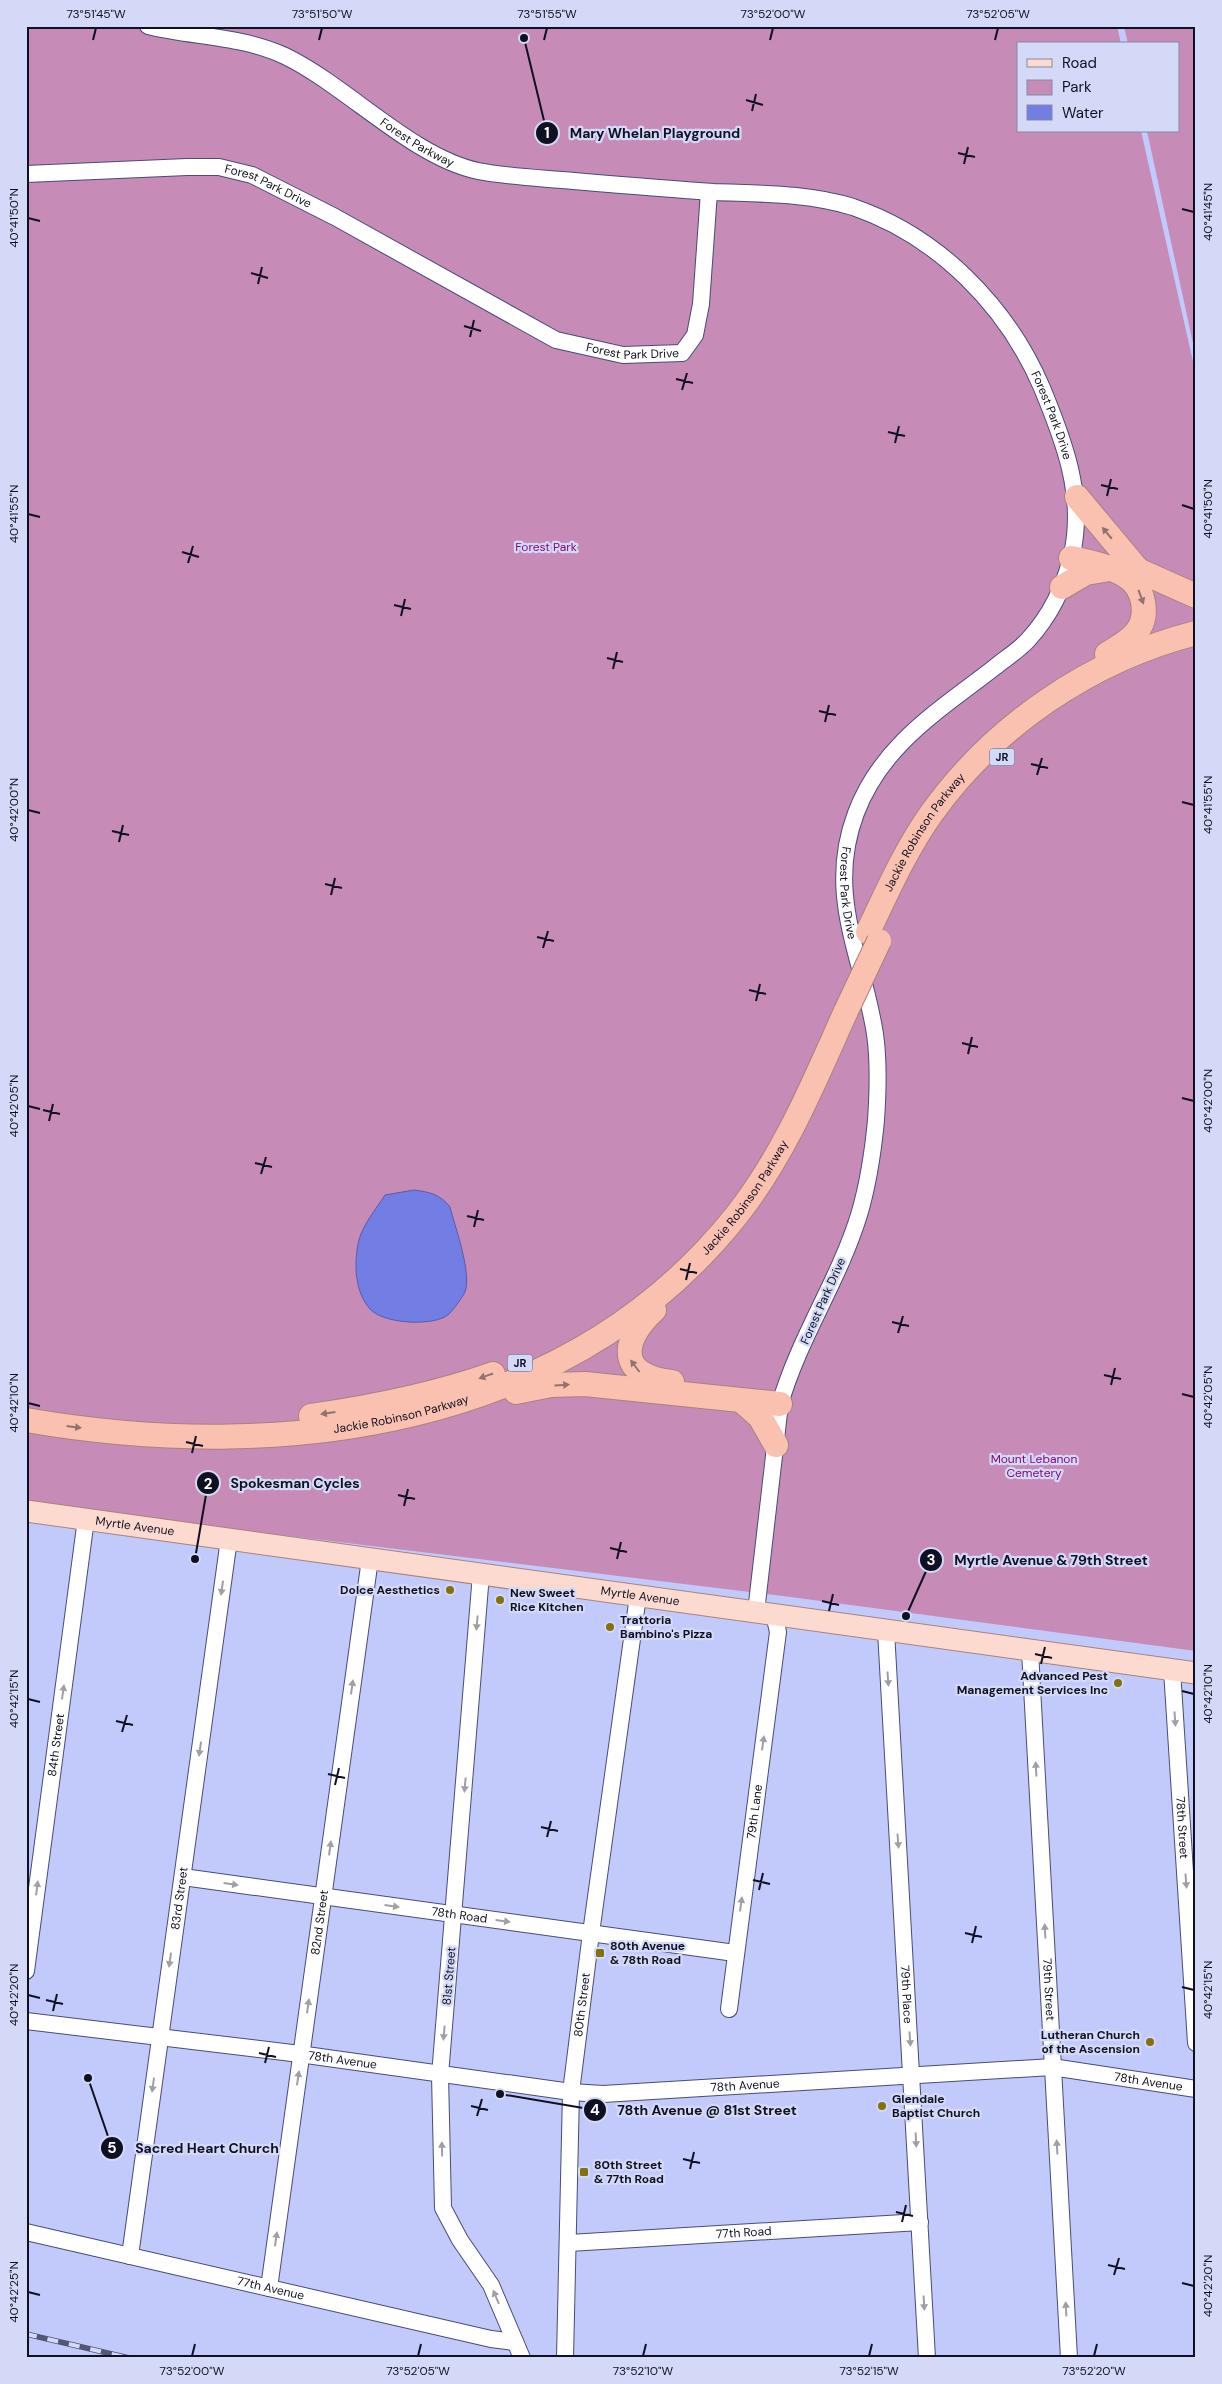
<svg xmlns="http://www.w3.org/2000/svg" width="1222" height="2384" viewBox="0 0 1222 2384" font-family="'DM Sans',sans-serif">
<style>
.green{fill:#c68bb7}
.water{fill:#737ee5;stroke:#555daa}
.lines{fill:none;stroke-linecap:round;stroke-linejoin:round}
.minor-casing{stroke:#474d76;stroke-width:18}
.major-casing{stroke:#a8837e;stroke-width:23}
.highway-casing{stroke:#a8837e;stroke-width:26}
.minor{stroke:#fff;stroke-width:16}
.major{stroke:#fddad0;stroke-width:21}
.highway{stroke:#fbc1b0;stroke-width:24}
.rail-casing{stroke:#515672;stroke-width:5.5}
.rail{stroke:#d3d9f6;stroke-width:4;stroke-dasharray:11;stroke-linecap:butt}
.highway-bridge-casing{stroke:#a8837e;stroke-width:26;stroke-linecap:butt}
.highway-bridge{stroke:#fbc1b0;stroke-width:24}
.oneway{fill:#917270}
.oneway2{fill:#9fa0a7}
.ticks{fill:none;stroke:#0f1122;stroke-width:2}
.poi-dot{fill:#83700f;stroke:#d3d9f6;stroke-width:2}
.labels{text-anchor:middle;dominant-baseline:central;stroke-width:4.5;stroke-linejoin:round;paint-order:stroke}
.shield{fill:#d3d9f6;stroke:#4a4d62;stroke-width:1}
.shield-label{font-size:11px;font-weight:bold;fill:#0f1122}
.street-label{font-size:12px;fill:#0f1122;stroke:#d3d9f6}
.park-label{font-size:12px;fill:#860773;stroke:#d3d9f6}
.poi-label{font-size:12px;font-weight:bold;fill:#0f1122;stroke:#d3d9f6;text-anchor:start}
.leader{fill:none;stroke:#0f1122;stroke-width:2}
.callout-dot{fill:#0f1122;stroke:#d3d9f6;stroke-width:2}
.mark-label{font-size:15px;text-anchor:middle;font-weight:bold;fill:#fff}
.callout-label{font-size:14px;text-anchor:middle;font-weight:bold;fill:#0f1122;stroke:#d3d9f6;stroke-width:4.5;stroke-linejoin:round;paint-order:stroke}
.neatline{fill:none;stroke:#0f1122;stroke-width:2}
.ticks-label{font-size:12px;text-anchor:middle;fill:#0f1122}
</style>
<rect width="100%" height="100%" fill="#c1cafa"/>
<!-- green -->
<g class="green">
<polygon points="26,26 1117,26 1121,44 1018,44 1018,131 1141,131 1196,375 1196,1651 783,1596 26,1504"/>
<polygon points="1124,26 1196,26 1196,357 1147,131 1178,131 1178,44 1128,44"/>
</g>
<!-- water -->
<path class="water" d="M414 1190C429 1192 440 1194 450 1207 455 1227 472 1273 465 1292 462 1298 454 1309 449 1314 435 1327 383 1324 370 1309 355 1292 354 1266 358 1244 361 1227 376 1209 385 1195Z"/>
<g class="lines">
<defs>
<g id="minor">
<path id="s1" d="M148 26C192 37 243 36 285 56 347 86 412 157 478 171 509 177 543 178 574 181 621 185 668 189 714 192 761 194 808 193 853 207 938 236 1007 306 1042 388 1064 441 1085 496 1072 554 1065 585 1050 616 1028 640 1019 650 1006 658 995 667 940 710 882 744 856 813 825 895 863 956 875 1034 879 1062 878 1091 876 1120 873 1152 868 1185 859 1215 839 1280 799 1338 780 1404L756 1612"/>
<path id="s2" d="M26 174 187 167H219L252 175 335 217 556 340 623 355 682 353 695 335 701 304 709 192"/>
<polyline points="481,1574 440,2075 443,2208 460,2240 491,2285 522,2358"/>
<path id="s3" d="M886 1631 927 2358"/>
<path id="s4" d="M1030 1651 1069 2358"/>
<path id="s5" d="M1172 1670 1196 2043"/>
<path id="s6" d="M183 1877 735 1953"/>
<path id="s7" d="M26 1971 86 1519"/>
<path id="s8" d="M729 2009 778 1632 774 1615"/>
<path id="s9" d="M26 2021 292 2053 571 2092 603 2094 1052 2067 1196 2089"/>
<path id="s10" d="M26 2232 491 2339 515 2342"/>
<path id="s11" d="M569 2243 920 2222"/>
<path id="s12" d="M130 2256 229 1539"/>
<path id="s13" d="M269 2288 370 1559"/>
<path id="s14" d="M565 2358 571 2092 591 1933 638 1596"/>
</g>
<g id="major">
<path id="s15" d="M26 1511 1196 1673"/>
</g>
<g id="highway">
<polyline points="1077,497 1138,570"/>
<path d="M1071 558C1090 562 1110 566 1126 576 1145 588 1150 617 1135 634 1128 642 1117 648 1107 654"/>
<polyline points="1120,562 1196,596"/>
<polyline points="1062,587 1086,573 1110,569"/>
<path id="s16" d="M868 932C887 892 905 851 931 814 994 726 1090 660 1196 633"/>
<path d="M654 1310C619 1342 619 1377 672 1382"/>
<polyline points="516,1392 551,1385 585,1384 780,1404"/>
<polyline points="742,1401 760,1417 776,1445"/>
<path d="M311 1416C373 1407 434 1395 493 1374"/>
<path id="s17" d="M26 1420C280 1464 566 1429 736 1216 785 1154 814 1082 846 1011"/>
</g>
</defs>
<!-- minor casing -->
<use href="#minor" class="minor-casing"/>
<!-- major casing -->
<use href="#major" class="major-casing"/>
<!-- highway casing -->
<use href="#highway" class="highway-casing"/>
<!-- minor -->
<use href="#minor" class="minor"/>
<!-- major -->
<use href="#major" class="major"/>
<!-- highway -->
<use href="#highway" class="highway"/>
<defs>
<polyline id="rail" points="26,2334 129,2358"/>
</defs>
<!-- rail casing -->
<use href="#rail" class="rail-casing"/>
<!-- rail -->
<use href="#rail" class="rail"/>
<defs>
<polyline id="highway-bridge" points="846,1011 879,941"/>
</defs>
<!-- highway-bridge casing -->
<use href="#highway-bridge" class="highway-bridge-casing"/>
<!-- highway-bridge -->
<use href="#highway-bridge" class="highway-bridge"/>
</g>
<!-- one-way arrows -->
<defs><path id="oneway-solid" d="M-6-.8H1V-3.2L6.5 0L1 3.2V.8H-6Z" transform="scale(1.25)"/></defs>
<g class="oneway">
<use href="#oneway-solid" transform="translate(1107 533) rotate(-130)"/>
<use href="#oneway-solid" transform="translate(1141 597) rotate(70)"/>
<use href="#oneway-solid" transform="translate(635 1366) rotate(-127)"/>
<use href="#oneway-solid" transform="translate(486 1376) rotate(161)"/>
<use href="#oneway-solid" transform="translate(562 1385) rotate(-3)"/>
<use href="#oneway-solid" transform="translate(328 1413) rotate(172)"/>
<use href="#oneway-solid" transform="translate(74 1427) rotate(7)"/>
</g>
<g class="oneway2">
<use href="#oneway-solid" transform="translate(222 1588) rotate(98)"/>
<use href="#oneway-solid" transform="translate(477 1623) rotate(95)"/>
<use href="#oneway-solid" transform="translate(888 1679) rotate(86)"/>
<use href="#oneway-solid" transform="translate(352 1687) rotate(-82)"/>
<use href="#oneway-solid" transform="translate(63 1692) rotate(-82)"/>
<use href="#oneway-solid" transform="translate(1175 1719) rotate(86)"/>
<use href="#oneway-solid" transform="translate(763 1743) rotate(-82)"/>
<use href="#oneway-solid" transform="translate(200 1749) rotate(98)"/>
<use href="#oneway-solid" transform="translate(1036 1769) rotate(-93)"/>
<use href="#oneway-solid" transform="translate(465 1785) rotate(95)"/>
<use href="#oneway-solid" transform="translate(898 1841) rotate(86)"/>
<use href="#oneway-solid" transform="translate(330 1848) rotate(-82)"/>
<use href="#oneway-solid" transform="translate(1186 1881) rotate(86)"/>
<use href="#oneway-solid" transform="translate(231 1884) rotate(8)"/>
<use href="#oneway-solid" transform="translate(37 1888) rotate(-83)"/>
<use href="#oneway-solid" transform="translate(741 1904) rotate(-82)"/>
<use href="#oneway-solid" transform="translate(392 1906) rotate(8)"/>
<use href="#oneway-solid" transform="translate(503 1921) rotate(8)"/>
<use href="#oneway-solid" transform="translate(1045 1931) rotate(-93)"/>
<use href="#oneway-solid" transform="translate(170 1960) rotate(98)"/>
<use href="#oneway-solid" transform="translate(308 2006) rotate(-82)"/>
<use href="#oneway-solid" transform="translate(444 2033) rotate(95)"/>
<use href="#oneway-solid" transform="translate(910 2039) rotate(86)"/>
<use href="#oneway-solid" transform="translate(298 2078) rotate(-82)"/>
<use href="#oneway-solid" transform="translate(153 2085) rotate(98)"/>
<use href="#oneway-solid" transform="translate(916 2140) rotate(87)"/>
<use href="#oneway-solid" transform="translate(1057 2147) rotate(-93)"/>
<use href="#oneway-solid" transform="translate(442 2149) rotate(-91)"/>
<use href="#oneway-solid" transform="translate(276 2239) rotate(-82)"/>
<use href="#oneway-solid" transform="translate(496 2297) rotate(-113)"/>
<use href="#oneway-solid" transform="translate(924 2303) rotate(87)"/>
<use href="#oneway-solid" transform="translate(1066 2309) rotate(-93)"/>
</g>
<!-- ticks -->
<path class="ticks" d="M93 40 96 28M319 40 322 28M544 40 547 28M770 40 773 28M995 40 998 28M746 100 763 105M752 111 756 94M958 153 975 157M964 164 968 147M1182 209 1194 212M28 218 40 221M251 273 268 278M258 284 262 267M464 326 481 331M470 337 474 320M676 379 693 383M682 390 687 373M888 432 905 436M895 443 899 426M1101 485 1118 489M1107 496 1111 479M1182 505 1194 509M28 514 40 517M182 552 199 557M188 563 193 546M394 605 411 609M401 616 405 599M607 658 623 662M613 669 617 652M819 711 836 715M825 722 829 705M1031 764 1048 768M1037 775 1042 758M1182 802 1194 805M28 810 40 813M112 831 129 835M119 842 123 825M325 884 342 888M331 895 335 878M537 937 554 941M543 948 548 931M749 990 766 994M756 1001 760 984M962 1043 978 1047M968 1054 972 1037M1182 1098 1194 1101M28 1106 40 1109M43 1110 60 1114M49 1121 53 1104M255 1163 272 1167M261 1174 266 1157M467 1216 484 1220M474 1227 478 1210M680 1269 697 1273M686 1280 690 1263M892 1322 909 1326M898 1333 903 1316M1104 1375 1121 1379M1111 1385 1115 1368M1182 1394 1194 1397M28 1403 40 1406M186 1442 203 1446M192 1453 196 1436M398 1495 415 1499M404 1506 408 1489M610 1548 627 1552M617 1559 621 1542M822 1601 839 1605M829 1611 833 1594M1035 1654 1052 1658M1041 1664 1045 1647M1182 1691 1194 1694M28 1699 40 1702M116 1721 133 1725M122 1732 127 1715M328 1774 345 1778M335 1785 339 1768M541 1827 558 1831M547 1837 551 1821M753 1880 770 1884M759 1890 763 1873M965 1933 982 1937M972 1943 976 1926M1182 1987 1194 1990M28 1995 40 1998M46 2000 63 2004M53 2011 57 1994M259 2053 276 2057M265 2063 269 2047M471 2106 488 2110M477 2116 482 2099M683 2159 700 2163M690 2169 694 2152M896 2212 913 2216M902 2222 906 2205M1108 2265 1125 2269M1114 2275 1119 2258M1182 2283 1194 2286M28 2292 40 2295M192 2356 195 2344M418 2356 421 2344M643 2356 646 2344M869 2356 872 2344M1094 2356 1097 2344"/>
<!-- markers -->
<g class="poi-dot">
<circle cx="450" cy="1590" r="5"/>
<circle cx="500" cy="1600" r="5"/>
<circle cx="610" cy="1627" r="5"/>
<circle cx="1118" cy="1683" r="5"/>
<rect x="595" y="1948" width="10" height="10" rx="2.5"/>
<circle cx="1150" cy="2042" r="5"/>
<circle cx="882" cy="2106" r="5"/>
<rect x="579" y="2167" width="10" height="10" rx="2.5"/>
</g>
<g class="labels">
<!-- shield labels -->
<g class="shield">
<rect x="989.5" y="748.5" width="25" height="17" rx="4"/>
<rect x="507.5" y="1354.5" width="25" height="17" rx="4"/>
</g>
<g class="shield-label">
<text x="1002" y="757">JR</text>
<text x="520" y="1363">JR</text>
</g>
<!-- street labels -->
<g class="street-label">
<text stroke="none"><textPath href="#s1" startOffset="299">Forest Parkway</textPath></text>
<text stroke="none"><textPath href="#s2" startOffset="246">Forest Park Drive</textPath></text>
<text stroke="none"><textPath href="#s2" startOffset="651">Forest Park Drive</textPath></text>
<text stroke="none"><textPath href="#s1" startOffset="1042">Forest Park Drive</textPath></text>
<text stroke="none"><textPath href="#s16" startOffset="115">Jackie Robinson Parkway</textPath></text>
<text stroke="none"><textPath href="#s1" startOffset="1611">Forest Park Drive</textPath></text>
<text stroke="none"><textPath href="#s17" startOffset="796">Jackie Robinson Parkway</textPath></text>
<text transform="translate(823 1301) rotate(-66)">Forest Park Drive</text>
<text stroke="none"><textPath href="#s17" startOffset="378">Jackie Robinson Parkway</textPath></text>
<text stroke="none"><textPath href="#s15" startOffset="110">Myrtle Avenue</textPath></text>
<text stroke="none"><textPath href="#s15" startOffset="620">Myrtle Avenue</textPath></text>
<text stroke="none"><textPath href="#s7" startOffset="228">84th Street</textPath></text>
<text stroke="none"><textPath href="#s8" startOffset="199">79th Lane</textPath></text>
<text stroke="none"><textPath href="#s5" startOffset="158">78th Street</textPath></text>
<text stroke="none"><textPath href="#s12" startOffset="361">83rd Street</textPath></text>
<text stroke="none"><textPath href="#s6" startOffset="279">78th Road</textPath></text>
<text stroke="none"><textPath href="#s13" startOffset="369">82nd Street</textPath></text>
<text transform="translate(449 1976) rotate(-85)">81st Street</text>
<text stroke="none"><textPath href="#s4" startOffset="339">79th Street</textPath></text>
<text stroke="none"><textPath href="#s3" startOffset="364">79th Place</textPath></text>
<text stroke="none"><textPath href="#s14" startOffset="354">80th Street</textPath></text>
<text stroke="none"><textPath href="#s9" startOffset="319">78th Avenue</textPath></text>
<text stroke="none"><textPath href="#s9" startOffset="1129">78th Avenue</textPath></text>
<text stroke="none"><textPath href="#s9" startOffset="724">78th Avenue</textPath></text>
<text stroke="none"><textPath href="#s11" startOffset="175">77th Road</textPath></text>
<text stroke="none"><textPath href="#s10" startOffset="251">77th Avenue</textPath></text>
</g>
<!-- park labels -->
<g class="park-label">
<text x="546" y="547">Forest Park</text>
<text x="1034" y="1459">Mount Lebanon<tspan x="1034" dy="14">Cemetery</tspan></text>
</g>
<!-- poi labels -->
<g class="poi-label">
<text x="440" y="1590" text-anchor="end">Dolce Aesthetics</text>
<text x="510" y="1593">New Sweet<tspan x="510" dy="14">Rice Kitchen</tspan></text>
<text x="620" y="1620">Trattoria<tspan x="620" dy="14">Bambino's Pizza</tspan></text>
<text x="1108" y="1676" text-anchor="end">Advanced Pest<tspan x="1108" dy="14">Management Services Inc</tspan></text>
<text x="610" y="1946">80th Avenue<tspan x="610" dy="14">&amp; 78th Road</tspan></text>
<text x="1140" y="2035" text-anchor="end">Lutheran Church<tspan x="1140" dy="14">of the Ascension</tspan></text>
<text x="892" y="2099">Glendale<tspan x="892" dy="14">Baptist Church</tspan></text>
<text x="594" y="2165">80th Street<tspan x="594" dy="14">&amp; 77th Road</tspan></text>
</g>
</g>
<!-- callouts -->
<path class="leader" d="M524 38L547 133M195 1559L208 1483M906 1616L931 1560M500 2094L595 2110M88 2078L112 2148"/>
<g class="callout-dot">
<circle cx="524" cy="38" r="5"/>
<circle cx="195" cy="1559" r="5"/>
<circle cx="906" cy="1616" r="5"/>
<circle cx="500" cy="2094" r="5"/>
<circle cx="88" cy="2078" r="5"/>
<circle cx="547" cy="133" r="12"/>
<circle cx="208" cy="1483" r="12"/>
<circle cx="931" cy="1560" r="12"/>
<circle cx="595" cy="2110" r="12"/>
<circle cx="112" cy="2148" r="12"/>
</g>
<g class="mark-label">
<text x="547" y="138">1</text>
<text x="208" y="1489">2</text>
<text x="931" y="1565">3</text>
<text x="595" y="2115">4</text>
<text x="112" y="2153">5</text>
</g>
<g class="callout-label">
<text x="655" y="138">Mary Whelan Playground</text>
<text x="295" y="1488">Spokesman Cycles</text>
<text x="1051" y="1565">Myrtle Avenue &amp; 79th Street</text>
<text x="707" y="2115">78th Avenue @ 81st Street</text>
<text x="207" y="2153">Sacred Heart Church</text>
</g>
<!-- border -->
<rect width="1222" height="2384" fill="none" stroke="#d3d9f6" stroke-width="55"/>
<!-- legend -->
<rect x="1017" y="42" width="162" height="90" fill="#d3d9f6" stroke="#8589a1"/>
<rect x="1027" y="59" width="25" height="8" fill="#fddad0" stroke="#8589a1"/>
<text x="1062" y="68" font-size="15" fill="#0f1122">Road</text>
<rect x="1027" y="80" width="25" height="15" fill="#c68bb7" stroke="#8589a1"/>
<text x="1062" y="92" font-size="15" fill="#0f1122">Park</text>
<rect x="1027" y="105" width="25" height="15" fill="#737ee5" stroke="#8589a1"/>
<text x="1062" y="118" font-size="15" fill="#0f1122">Water</text>
<rect x="28" y="28" width="1166" height="2328" class="neatline"/>
<g class="ticks-label">
<text x="96" y="18">73°51'45"W</text>
<text x="322" y="18">73°51'50"W</text>
<text x="547" y="18">73°51'55"W</text>
<text x="773" y="18">73°52'00"W</text>
<text x="998" y="18">73°52'05"W</text>
<text transform="translate(1208 212) rotate(-90)" y="4">40°41'45"N</text>
<text transform="translate(14 218) rotate(-90)" y="4">40°41'50"N</text>
<text transform="translate(1208 509) rotate(-90)" y="4">40°41'50"N</text>
<text transform="translate(14 514) rotate(-90)" y="4">40°41'55"N</text>
<text transform="translate(1208 805) rotate(-90)" y="4">40°41'55"N</text>
<text transform="translate(14 810) rotate(-90)" y="4">40°42'00"N</text>
<text transform="translate(1208 1101) rotate(-90)" y="4">40°42'00"N</text>
<text transform="translate(14 1106) rotate(-90)" y="4">40°42'05"N</text>
<text transform="translate(1208 1397) rotate(-90)" y="4">40°42'05"N</text>
<text transform="translate(14 1403) rotate(-90)" y="4">40°42'10"N</text>
<text transform="translate(1208 1694) rotate(-90)" y="4">40°42'10"N</text>
<text transform="translate(14 1699) rotate(-90)" y="4">40°42'15"N</text>
<text transform="translate(1208 1990) rotate(-90)" y="4">40°42'15"N</text>
<text transform="translate(14 1995) rotate(-90)" y="4">40°42'20"N</text>
<text transform="translate(1208 2286) rotate(-90)" y="4">40°42'20"N</text>
<text transform="translate(14 2292) rotate(-90)" y="4">40°42'25"N</text>
<text x="192" y="2375">73°52'00"W</text>
<text x="418" y="2375">73°52'05"W</text>
<text x="643" y="2375">73°52'10"W</text>
<text x="869" y="2375">73°52'15"W</text>
<text x="1094" y="2375">73°52'20"W</text>
</g>
</svg>
